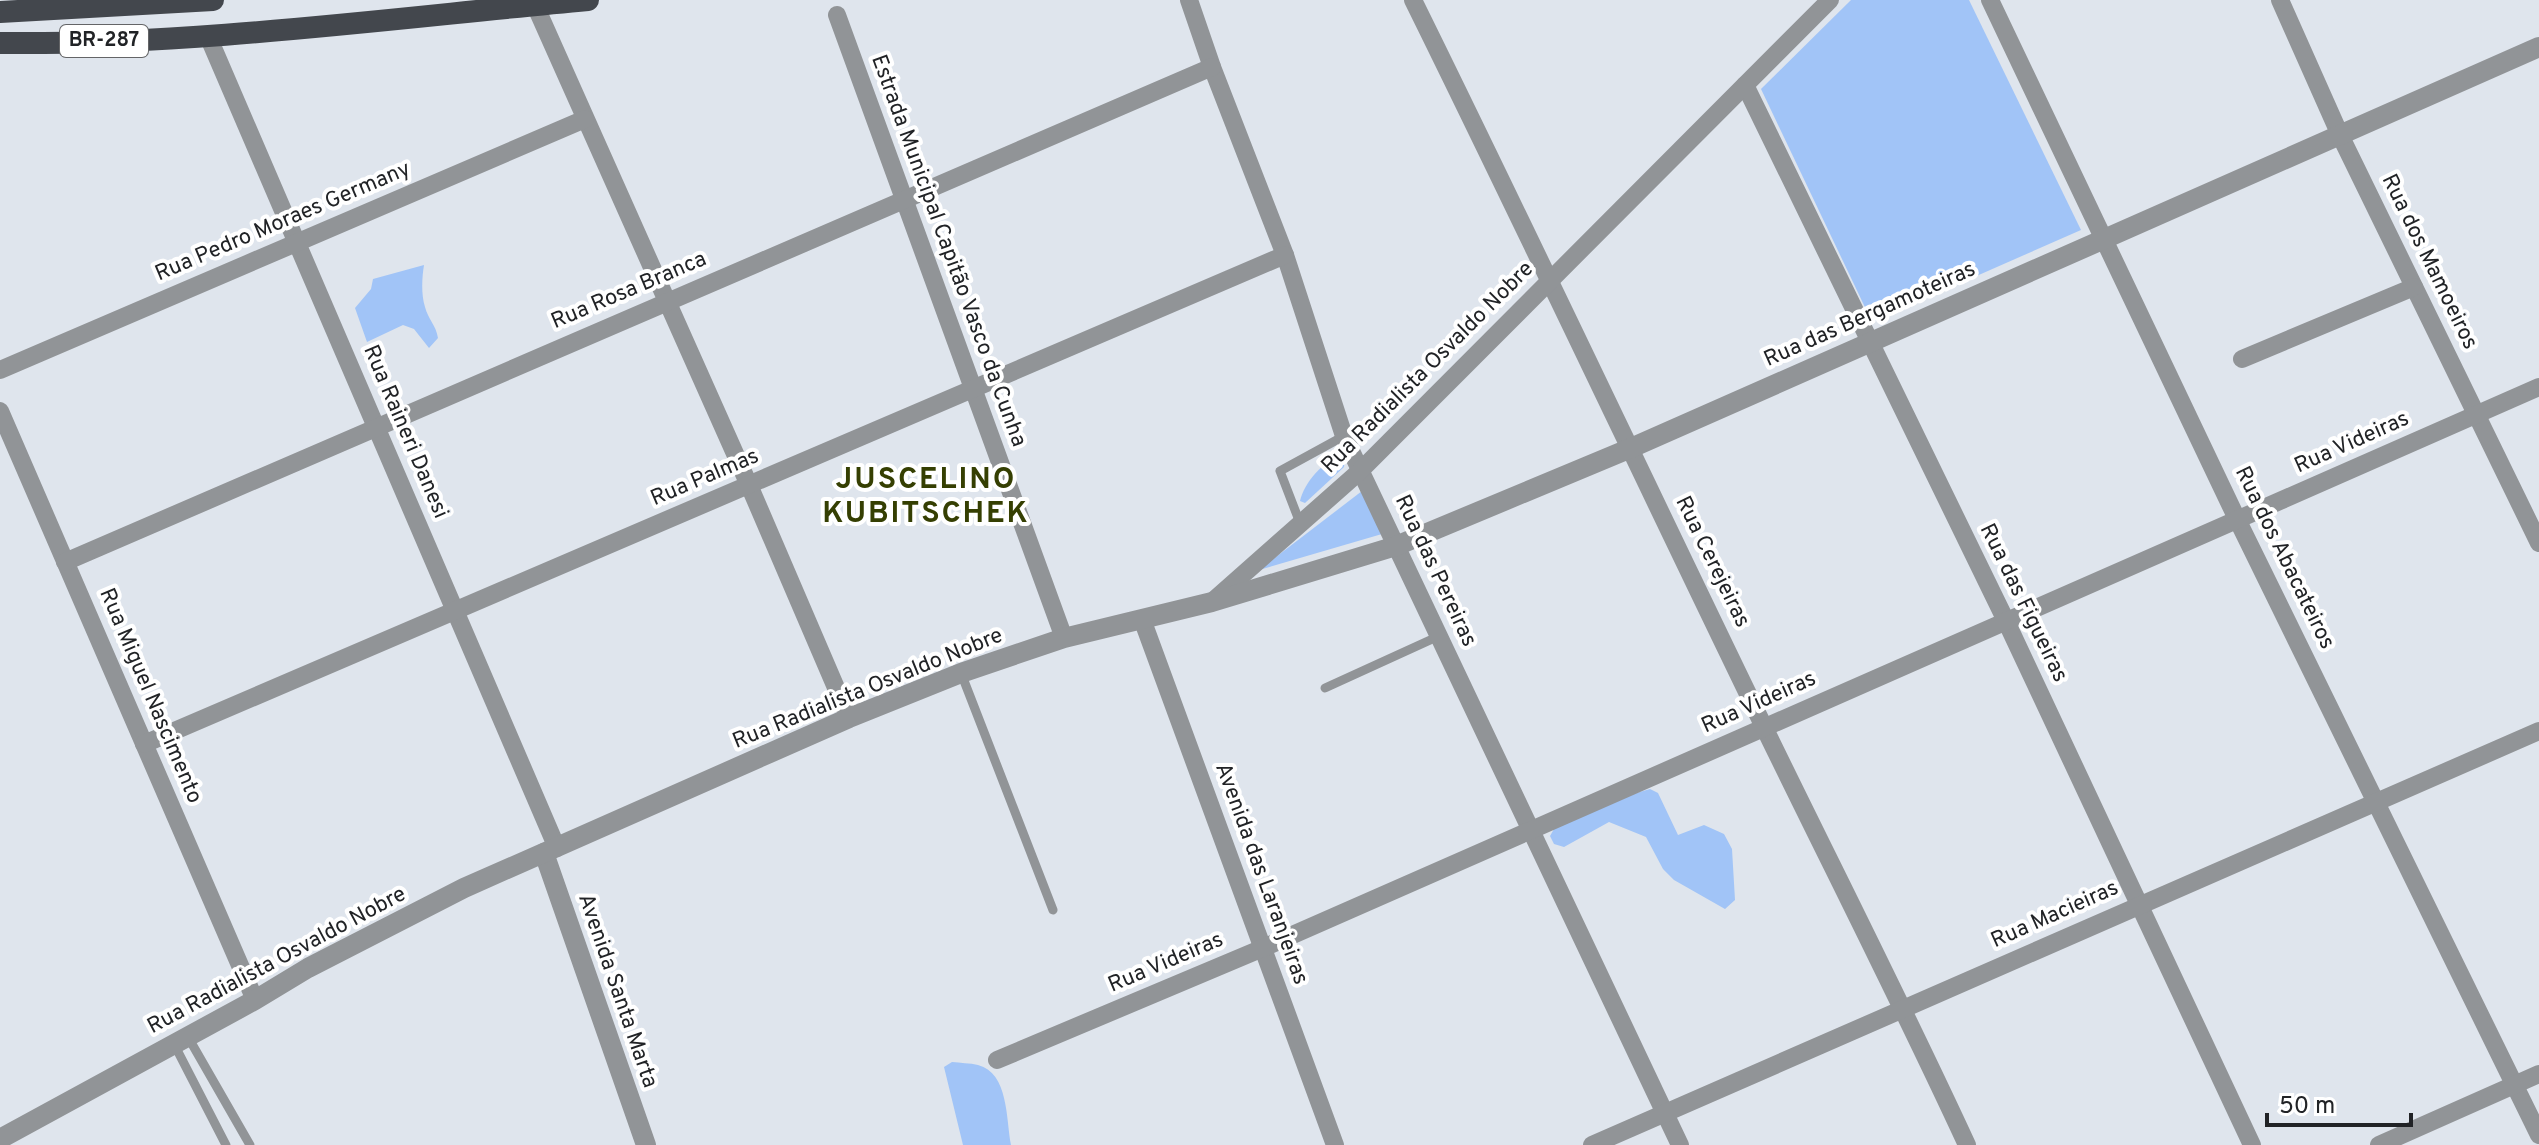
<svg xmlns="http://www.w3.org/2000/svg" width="2539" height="1145" viewBox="0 0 2539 1145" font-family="Overpass,sans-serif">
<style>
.green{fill:#a1c4f7}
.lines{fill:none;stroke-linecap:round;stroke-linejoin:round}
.service{stroke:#919497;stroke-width:9}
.minor{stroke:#919497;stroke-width:18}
.tertiary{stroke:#919497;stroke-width:20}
.trunk{stroke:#43474d;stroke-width:22}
.labels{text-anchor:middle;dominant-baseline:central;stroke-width:8;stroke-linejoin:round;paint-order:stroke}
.shield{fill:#fff;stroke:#646567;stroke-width:2}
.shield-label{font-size:20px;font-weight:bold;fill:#212326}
.street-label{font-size:22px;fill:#212326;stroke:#fff}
.district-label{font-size:30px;font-weight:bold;letter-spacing:2px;fill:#353f02;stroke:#fff}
</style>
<rect width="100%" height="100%" fill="#dfe5ed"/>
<!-- green -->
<g class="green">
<polygon points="1851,0 1969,0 2081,230 1872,322 1761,89"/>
<path d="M424 265C422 277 421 294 425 307 428 319 436 325 438 338L429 348 414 329 403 325 367 342 355 308 371 289 373 279Z"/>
<path d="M1341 455 1345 458 1344 467 1305 503 1300 501C1304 483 1323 461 1341 455Z"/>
<polygon points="1362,491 1382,534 1259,570"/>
<polygon points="1650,789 1658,793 1678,835 1704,825 1724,834 1732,849 1735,900 1725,909 1674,880 1663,869 1646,837 1609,822 1564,847 1554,844 1550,836 1554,829 1626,796"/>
<path d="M952 1062C960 1063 970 1063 978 1065 1009 1073 1006 1120 1011 1145H963L944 1067Z"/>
</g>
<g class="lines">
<!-- service -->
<g class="service">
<polyline points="1300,523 1280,471 1344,436"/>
<polyline points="961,673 1053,910"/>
<polyline points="1325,688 1439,636"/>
<polyline points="188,1037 250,1145"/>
<polyline points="174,1044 226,1145"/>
</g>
<!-- minor -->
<g class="minor">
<polyline points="1189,0 1212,67 1285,255 1344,436 1680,1145"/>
<path d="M1413 0C1532 241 1646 484 1763 725 1831 865 1902 1004 1967 1145"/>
<polyline points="1990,0 2237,519 2539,1135"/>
<polyline points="2280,0 2340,135 2539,543"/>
<polyline points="535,5 749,485 849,718"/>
<polyline points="837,15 1064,638"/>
<polyline points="208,36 557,848"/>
<polyline points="1745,85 2006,621 2252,1145"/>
<polyline points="2242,359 2414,287"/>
<polyline points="0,370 585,119"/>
<polyline points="0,411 255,1000"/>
<polyline points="65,562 1212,67"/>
<polyline points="1213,601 1360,471 1830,0"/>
<polyline points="1142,619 1335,1145"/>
<polyline points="144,744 1285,255"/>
<polyline points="997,1060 1263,948 2539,387"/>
<polyline points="1592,1145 2539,731"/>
<polyline points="2379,1145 2539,1074"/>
</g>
<!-- tertiary -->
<g class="tertiary">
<polyline points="544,853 646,1145"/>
<polyline points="0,1139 255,1000 308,968 464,888 849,718 961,673 1064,638 1212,602 1396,546 1631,448 2539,47"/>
</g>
<!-- trunk -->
<g class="trunk">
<polyline points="0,12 213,0"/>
<path d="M0 43C196 45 393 18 588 0"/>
</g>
</g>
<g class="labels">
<!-- shield labels -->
<rect class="shield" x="60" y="25" width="88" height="32" rx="6"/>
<g class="shield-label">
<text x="104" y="41">BR-287</text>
</g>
<!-- street labels -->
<g class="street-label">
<text transform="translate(283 222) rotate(-23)">Rua Pedro Moraes Germany</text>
<text transform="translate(948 251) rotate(70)">Estrada Municipal Capitão Vasco da Cunha</text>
<text transform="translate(2429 262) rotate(64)">Rua dos Mamoeiros</text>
<text transform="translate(629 291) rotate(-23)">Rua Rosa Branca</text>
<text transform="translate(1870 315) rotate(-24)">Rua das Bergamoteiras</text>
<text transform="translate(1428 368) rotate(-45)">Rua Radialista Osvaldo Nobre</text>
<text transform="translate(405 432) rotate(67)">Rua Raineri Danesi</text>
<text transform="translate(2352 443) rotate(-24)">Rua Videiras</text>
<text transform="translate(705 478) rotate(-23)">Rua Palmas</text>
<text transform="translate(2284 558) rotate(64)">Rua dos Abacateiros</text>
<text transform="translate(1712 562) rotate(64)">Rua Cerejeiras</text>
<text transform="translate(1435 571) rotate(65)">Rua das Pereiras</text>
<text transform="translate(2023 603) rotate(64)">Rua das Figueiras</text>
<text transform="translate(868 689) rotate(-22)">Rua Radialista Osvaldo Nobre</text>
<text transform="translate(150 696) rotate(67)">Rua Miguel Nascimento</text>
<text transform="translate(1759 703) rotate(-24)">Rua Videiras</text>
<text transform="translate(1261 874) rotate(70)">Avenida das Laranjeiras</text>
<text transform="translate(2055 915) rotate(-24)">Rua Macieiras</text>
<text transform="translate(277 961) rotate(-28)">Rua Radialista Osvaldo Nobre</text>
<text transform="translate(1166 963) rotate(-23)">Rua Videiras</text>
<text transform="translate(617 991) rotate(71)">Avenida Santa Marta</text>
</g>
<!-- district labels -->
<g class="district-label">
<text x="926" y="480">JUSCELINO<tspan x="926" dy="34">KUBITSCHEK</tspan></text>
</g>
</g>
<!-- scale -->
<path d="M2267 1113v12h144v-12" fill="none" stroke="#212326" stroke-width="4"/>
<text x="2279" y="1113" font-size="24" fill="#212326" stroke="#ffffff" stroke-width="6" paint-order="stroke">50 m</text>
</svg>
